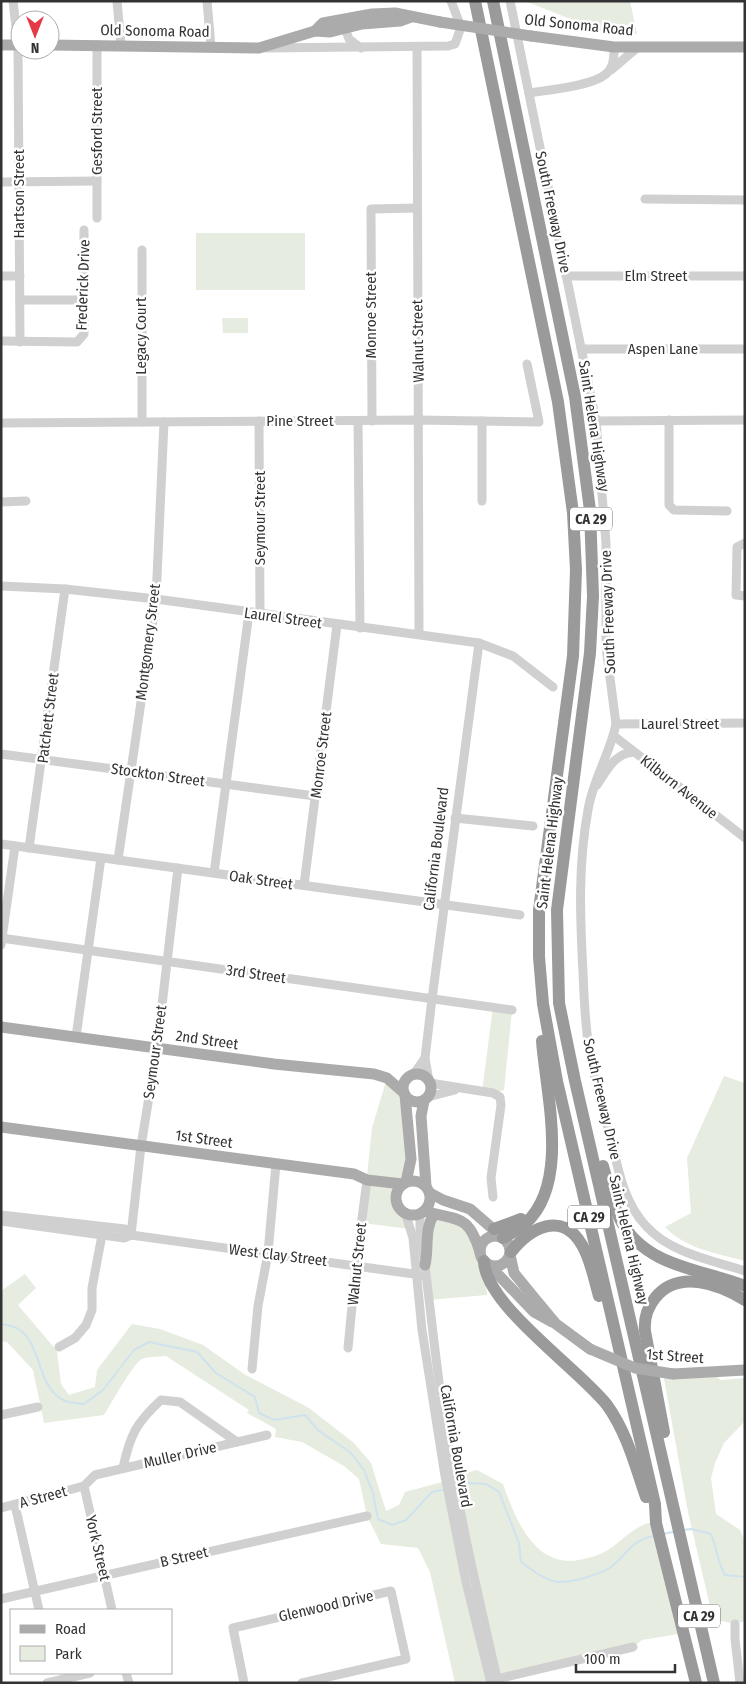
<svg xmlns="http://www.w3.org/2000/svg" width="746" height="1684" viewBox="0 0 746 1684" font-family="'Fira Sans Condensed',sans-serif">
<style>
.green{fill:#e6ecdf}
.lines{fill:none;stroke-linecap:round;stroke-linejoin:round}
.stream{stroke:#cfe2ee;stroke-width:2}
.minor{stroke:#d0d0d0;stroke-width:9}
.major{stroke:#ababab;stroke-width:11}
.highway{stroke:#9a9a9a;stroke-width:12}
.major-bridge{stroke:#ababab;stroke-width:11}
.labels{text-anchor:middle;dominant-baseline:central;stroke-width:5;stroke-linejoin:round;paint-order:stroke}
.shield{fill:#fff;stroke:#707070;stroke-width:1}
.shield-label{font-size:14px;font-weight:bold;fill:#333}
.street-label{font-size:15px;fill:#333;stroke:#fff}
</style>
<rect width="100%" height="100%" fill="#fff"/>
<!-- green -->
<g class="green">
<polygon points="525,1 630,1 637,34 608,34"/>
<rect x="196" y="233" width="109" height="57"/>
<polygon points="222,318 248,318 248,333 223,333"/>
<polygon points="493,1007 512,1010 504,1090 493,1093 482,1092"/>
<path d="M724 1076 745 1083V1261C716 1253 686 1249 665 1227L691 1213 687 1158Z"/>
<path d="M387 1078 404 1094 411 1159 396 1199C399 1209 406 1217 410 1229L362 1223 372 1128Z"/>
<polygon points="434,1214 468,1225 485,1272 487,1295 428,1300 428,1252"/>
<path d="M25 1274 36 1288 18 1305 57 1351 61 1384 69 1395 95 1387 97 1370 132 1324 160 1329 203 1345 244 1374 309 1408 354 1443 371 1463 386 1511 399 1505 405 1492 446 1481 490 1681 455 1683 430 1572 418 1548 381 1544 367 1516 359 1479 344 1466 302 1442 275 1437 276 1429 247 1413 249 1410 166 1356C159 1357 149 1356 142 1359 134 1362 111 1404 104 1415L44 1423 33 1370 7 1342 1 1341V1291Z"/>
<polygon points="663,1373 711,1373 721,1380 745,1378 745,1421 724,1443 715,1463 711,1478 716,1514 740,1530 745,1541 745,1621 735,1624 713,1619 688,1512"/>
<path d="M477 1470 503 1484C515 1518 534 1568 579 1560 589 1558 600 1555 608 1550 622 1541 635 1525 653 1522L684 1633 642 1640 633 1647 497 1679 454 1476Z"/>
</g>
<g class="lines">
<!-- stream -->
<g class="stream">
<path d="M1 1324C47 1327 30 1385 65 1401 70 1403 78 1403 84 1404L103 1390 134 1350 149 1342 197 1352 216 1373 255 1397 259 1413 274 1420 305 1415 318 1430 351 1453 364 1470 373 1493 378 1519 392 1525 406 1520 432 1492 446 1489"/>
<path d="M457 1486 467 1483 486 1484 499 1492 519 1543 521 1562C532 1570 546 1581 559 1582 574 1582 599 1575 611 1567 628 1554 631 1540 654 1536"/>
<path d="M683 1530 691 1529 711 1534C717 1548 717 1562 725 1575L745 1577"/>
<polyline points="663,1534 673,1532"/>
</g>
<!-- minor -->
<g class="minor">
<polyline points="13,1 18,45 20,342"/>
<polyline points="117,1 121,45"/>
<polyline points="207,1 211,47"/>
<path d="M510 1 596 421 606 543V647L616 724C610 754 593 779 588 810 578 864 580 917 583 972 584 999 585 1028 590 1055 595 1083 603 1111 611 1139 618 1169 624 1203 646 1226 670 1253 711 1260 745 1271"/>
<polyline points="343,23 349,39 361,48"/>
<polyline points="266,48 448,46 455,44 461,27 451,1"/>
<polyline points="417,48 419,634"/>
<polyline points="611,70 638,47"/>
<path d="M529 93C548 90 594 86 607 73 614 66 614 56 614 47"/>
<polyline points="1,182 97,181"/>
<polyline points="645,199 745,200"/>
<polyline points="97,218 97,45"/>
<polyline points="142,250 142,422"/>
<polyline points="1,276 20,276"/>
<polyline points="566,276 745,276"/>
<polyline points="20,300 84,300"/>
<polyline points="1,341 77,342 84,334 84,230"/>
<polyline points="581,349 745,349"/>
<polyline points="669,420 669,505 674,510 727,511"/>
<polyline points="259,421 260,615"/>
<polyline points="358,421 360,628"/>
<polyline points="372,421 371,209 417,208"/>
<polyline points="596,421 745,420"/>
<polyline points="1,423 418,420 539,422 527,364"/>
<polyline points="482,501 482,421"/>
<polyline points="1,502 26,501"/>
<polyline points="745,543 737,547 736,595 745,596"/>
<polyline points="1,586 65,589 156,599 479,643 513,656 553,687"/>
<polyline points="616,724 745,723"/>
<polyline points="614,736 745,838"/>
<polyline points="1,754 315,796"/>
<path d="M597 785C607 770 615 753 634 752"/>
<polyline points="455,818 533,826"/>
<polyline points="1,844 520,915"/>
<polyline points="29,848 65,589"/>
<polyline points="118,860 156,599 164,422"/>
<polyline points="214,873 249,613"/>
<polyline points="304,885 337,625"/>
<polyline points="1,938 512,1010"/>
<polyline points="1,945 15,846"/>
<polyline points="76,1037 101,858"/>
<polyline points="413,1075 425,1058"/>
<polyline points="429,1081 425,1058 432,999 479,643"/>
<polyline points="430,1083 493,1093 500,1097 501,1105 491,1178 493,1197"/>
<polyline points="428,1097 455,1090"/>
<polyline points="405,1212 413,1238 422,1330 445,1476 466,1582 491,1683"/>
<path d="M420 1213V1230C430 1297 435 1363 446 1430 459 1515 479 1599 498 1683"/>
<polyline points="1,1215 125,1229 131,1235"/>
<polyline points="1,1221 124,1238 131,1235 421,1275"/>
<polyline points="131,1235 141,1146 157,1048 178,868"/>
<polyline points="59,1347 75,1338 86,1325 92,1310 92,1288 102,1235"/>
<polyline points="348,1348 356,1265 367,1180"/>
<polyline points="252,1369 258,1306 268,1253 276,1164"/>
<polyline points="1,1415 38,1407"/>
<path d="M123 1468C130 1435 136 1423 161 1400L180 1402 237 1442"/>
<polyline points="84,1486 112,1610"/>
<polyline points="15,1505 39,1610"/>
<polyline points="1,1508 84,1486 95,1475 267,1435"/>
<polyline points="1,1599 367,1516"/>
<polyline points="735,1624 735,1639 740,1683"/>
<polyline points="126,1673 129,1683"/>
<polyline points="493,1680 633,1647"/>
<polyline points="47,1683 90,1673"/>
<polyline points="244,1683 233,1628 391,1591 406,1659 302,1683"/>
</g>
<!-- major -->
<g class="major">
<polyline points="315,31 323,23 372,14 395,13 440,22"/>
<polyline points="531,36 614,47 745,47"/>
<polyline points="1,45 20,45"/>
<polyline points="50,45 259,48 315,31 330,32 362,24 400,21 411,17"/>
<polyline points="1,1027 274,1064 374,1074 387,1078 404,1093"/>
<circle cx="417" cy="1088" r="14"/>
<polyline points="405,1095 411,1159 406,1182"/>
<polyline points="424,1101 421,1116 426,1186"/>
<polyline points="1,1127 354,1174 367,1180 403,1184"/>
<circle cx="413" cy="1198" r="17"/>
<polyline points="430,1193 443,1200 470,1209 500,1235"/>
<path d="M424 1211C458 1221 468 1213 480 1252"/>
<circle cx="495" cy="1251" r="15"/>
<polyline points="510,1255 514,1273 531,1294 556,1324 590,1349"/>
<polyline points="488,1264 534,1312 552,1322"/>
<path d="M425 1265C429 1248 424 1229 434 1214"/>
<polyline points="673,1374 745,1370"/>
</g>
<!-- highway -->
<g class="highway">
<polyline points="475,1 558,402 573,513 576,570 573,656 539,910 539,957 543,1004 557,1081 655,1504 656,1523 696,1683"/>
<polyline points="493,1 575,397 590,510 593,596 590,653 557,910 559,1003 575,1081 714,1683"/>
<path d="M603 1166C608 1184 612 1204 621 1221 646 1267 701 1269 745 1286"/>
<polyline points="494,1229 521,1219"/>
<path d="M503 1238C511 1234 519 1229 526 1223 570 1182 546 1094 542 1041"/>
<path d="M511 1252C530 1228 562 1210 582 1245 591 1260 594 1279 599 1296"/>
<path d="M484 1261C485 1305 579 1369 607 1405 627 1433 635 1465 646 1497"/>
<path d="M664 1432 645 1331C644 1319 647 1308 655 1298 678 1269 718 1284 745 1300"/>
</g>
<!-- major-bridge -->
<g class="major-bridge">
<polyline points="440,22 531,36"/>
<polyline points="590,1349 635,1368 673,1374"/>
</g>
</g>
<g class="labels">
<!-- shield labels -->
<g class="shield">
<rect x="570" y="507.5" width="42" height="23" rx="4"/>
<rect x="568" y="1205.5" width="42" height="23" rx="4"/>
<rect x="678" y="1604.5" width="42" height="23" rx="4"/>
</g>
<g class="shield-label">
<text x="591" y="519">CA 29</text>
<text x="589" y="1217">CA 29</text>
<text x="699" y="1616">CA 29</text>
</g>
<!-- street labels -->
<g class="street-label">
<text transform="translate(579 25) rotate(6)">Old Sonoma Road</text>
<text transform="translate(155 31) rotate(1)">Old Sonoma Road</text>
<text transform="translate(97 131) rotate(-90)">Gesford Street</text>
<text transform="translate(19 194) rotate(-90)">Hartson Street</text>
<text transform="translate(553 212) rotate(78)">South Freeway Drive</text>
<text x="656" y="276">Elm Street</text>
<text transform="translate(83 285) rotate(-88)">Frederick Drive</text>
<text transform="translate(371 315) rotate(-90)">Monroe Street</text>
<text transform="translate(141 336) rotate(-90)">Legacy Court</text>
<text transform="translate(418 341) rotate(-91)">Walnut Street</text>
<text x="663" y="349">Aspen Lane</text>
<text x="300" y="421">Pine Street</text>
<text transform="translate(594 426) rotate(81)">Saint Helena Highway</text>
<text transform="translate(260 518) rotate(-90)">Seymour Street</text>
<text transform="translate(608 612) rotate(-92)">South Freeway Drive</text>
<text transform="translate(283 618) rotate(8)">Laurel Street</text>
<text transform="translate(148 642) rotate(-83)">Montgomery Street</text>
<text transform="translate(48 718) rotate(-83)">Patchett Street</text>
<text x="680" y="724">Laurel Street</text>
<text transform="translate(321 755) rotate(-83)">Monroe Street</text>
<text transform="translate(158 775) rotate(8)">Stockton Street</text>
<text transform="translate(679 787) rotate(38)">Kilburn Avenue</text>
<text transform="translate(550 843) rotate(-83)">Saint Helena Highway</text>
<text transform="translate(436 849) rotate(-83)">California Boulevard</text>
<text transform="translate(261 880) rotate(8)">Oak Street</text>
<text transform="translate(256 974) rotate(8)">3rd Street</text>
<text transform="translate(207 1040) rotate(8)">2nd Street</text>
<text transform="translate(155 1052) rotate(-82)">Seymour Street</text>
<text transform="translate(602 1099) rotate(77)">South Freeway Drive</text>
<text transform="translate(204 1139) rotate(8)">1st Street</text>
<text transform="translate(629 1240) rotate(77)">Saint Helena Highway</text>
<text transform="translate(278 1255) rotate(7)">West Clay Street</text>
<text transform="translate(357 1264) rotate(-84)">Walnut Street</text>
<text transform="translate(675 1356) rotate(4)">1st Street</text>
<text transform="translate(456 1446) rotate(80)">California Boulevard</text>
<text transform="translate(180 1455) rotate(-13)">Muller Drive</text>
<text transform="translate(43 1497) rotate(-15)">A Street</text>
<text transform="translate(98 1548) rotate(77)">York Street</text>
<text transform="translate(184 1557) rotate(-13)">B Street</text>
<text transform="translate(326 1606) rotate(-13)">Glenwood Drive</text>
</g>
</g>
<!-- border -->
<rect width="746" height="1684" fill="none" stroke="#333333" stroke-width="5"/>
<!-- legend -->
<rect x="10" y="1609" width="162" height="65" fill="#ffffff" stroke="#adadad"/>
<rect x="20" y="1625" width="25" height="8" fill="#ababab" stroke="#adadad"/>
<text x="55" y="1634" font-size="15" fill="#333333">Road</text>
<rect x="20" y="1646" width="25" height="15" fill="#e6ecdf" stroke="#adadad"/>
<text x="55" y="1659" font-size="15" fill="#333333">Park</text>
<!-- north arrow -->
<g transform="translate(35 35) rotate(180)"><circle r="24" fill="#ffffff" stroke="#adadad"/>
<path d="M0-4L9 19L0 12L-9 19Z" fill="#e63946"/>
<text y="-8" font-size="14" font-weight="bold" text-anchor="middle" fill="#333333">N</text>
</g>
<!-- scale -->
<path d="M576 1664v8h99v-8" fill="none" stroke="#333333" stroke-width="2.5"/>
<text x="584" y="1664" font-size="15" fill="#333333" stroke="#ffffff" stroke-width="4" paint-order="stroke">100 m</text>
</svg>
